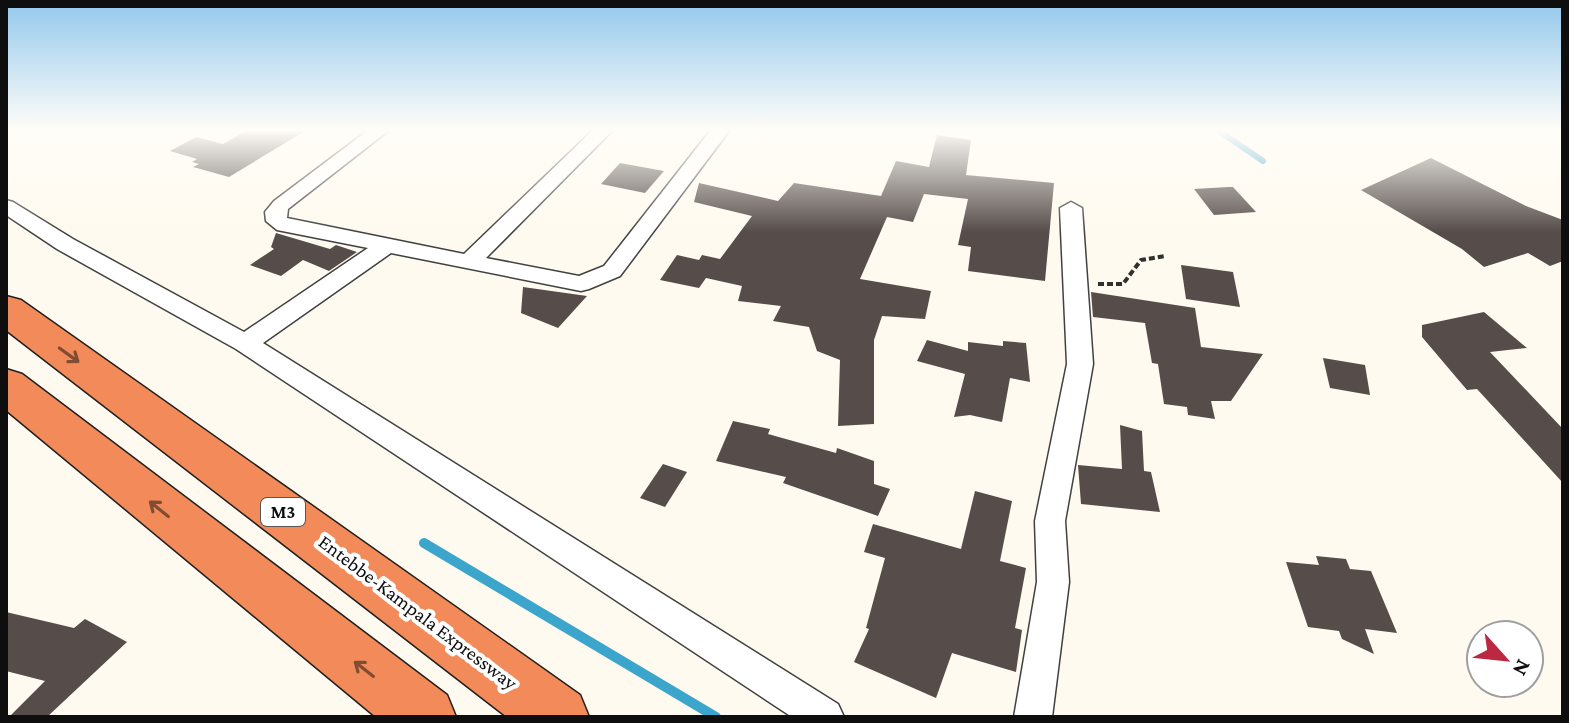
<svg xmlns="http://www.w3.org/2000/svg" width="1569" height="723" viewBox="0 0 1569 723" font-family="'Crimson Pro',serif">
<style>
.lines{fill:none;stroke-linecap:round;stroke-linejoin:round}
.stream-far1{stroke:#3ca5cc;stroke-width:6}
.stream{stroke:#3ca5cc;stroke-width:10}
.building{fill:#564d4a}
.minor-casing{stroke:#414141;stroke-width:3}
.motorway-casing{stroke:#1f1f1f;stroke-width:3}
.path{stroke:#303030;stroke-width:4;stroke-dasharray:6 3;stroke-linecap:butt}
.minor{fill:#fff;fill-rule:evenodd}
.motorway{fill:#f28b59;fill-rule:evenodd}
.oneway{stroke:#804c34}
.labels{text-anchor:middle;dominant-baseline:central;stroke-width:8;stroke-linejoin:round;paint-order:stroke}
.shield{fill:#fff;stroke:#565656;stroke-width:2}
.shield-label{font-size:18px;font-weight:bold;fill:#0e0e0e}
.street-label{font-size:20px;fill:#0e0e0e;stroke:#fff}
</style>
<rect width="100%" height="100%" fill="#fffaef"/>
<g class="lines">
<!-- stream-far1 -->
<polyline class="stream-far1" points="1219,131 1263,161"/>
<!-- stream -->
<polyline class="stream" points="424,543 716,717"/>
</g>
<!-- building -->
<g class="building">
<polygon points="246,131 305,131 229,177 193,167 199,164 192,162 197,159 170,151 196,137 223,144"/>
<polygon points="937,135 971,140 966,175 1054,183 1045,281 968,271 971,247 958,245 968,199 924,194 913,222 887,217 860,279 931,291 925,319 882,316 874,340 874,424 838,426 840,360 817,351 809,327 773,321 781,306 738,301 742,286 706,278 699,288 660,280 677,255 699,260 702,255 720,259 752,216 694,202 699,183 778,201 794,183 881,196 896,161 929,167"/>
<polygon points="1431,158 1526,206 1563,220 1563,261 1550,266 1528,253 1484,267 1462,249 1361,190"/>
<polygon points="620,163 664,171 645,193 601,184"/>
<polygon points="1228,187 1233,187 1256,212 1214,215 1194,189"/>
<polygon points="276,233 330,249 336,245 357,252 329,271 303,260 281,276 250,265 274,249 271,247"/>
<polygon points="1181,265 1233,272 1240,307 1186,299"/>
<polygon points="523,287 587,296 558,328 521,313"/>
<polygon points="1091,292 1195,308 1201,347 1263,354 1231,401 1211,401 1215,419 1188,415 1187,407 1164,404 1158,364 1152,363 1145,323 1093,317"/>
<polygon points="1484,312 1527,348 1490,352 1563,429 1563,483 1477,389 1467,390 1422,337 1422,325"/>
<polygon points="927,340 968,351 968,342 1003,346 1003,341 1026,343 1030,382 1010,378 1002,422 970,415 954,417 965,374 917,361"/>
<polygon points="1323,358 1365,365 1370,395 1330,388"/>
<polygon points="733,421 770,429 768,434 836,453 837,448 874,461 874,484 890,489 878,516 783,483 786,477 716,461"/>
<polygon points="1120,425 1142,431 1144,471 1151,472 1160,512 1081,504 1078,465 1122,469"/>
<polygon points="663,464 687,472 665,507 640,498"/>
<polygon points="975,491 1012,501 1000,561 1026,568 1015,628 1022,630 1016,672 952,653 936,698 854,662 869,629 866,628 885,558 864,552 873,524 961,549"/>
<polygon points="1316,556 1346,559 1350,569 1371,571 1397,633 1365,629 1374,654 1342,639 1339,631 1308,627 1286,562 1319,565"/>
<polygon points="6,612 74,628 85,619 127,642 47,717 9,717 45,681 6,671"/>
</g>
<g class="lines">
<defs>
<g id="minor">
<polygon points="367,131 388,131 288,209 287,218 464,254 592,131 612,131 486,258 579,276 604,266 710,131 729,131 620,276 589,289 581,291 391,253 263,343 838,704 844,717 792,717 236,349 57,249 6,215 6,200 13,202 73,239 244,332 368,248 277,230 266,221 265,212 274,201"/>
<polygon points="1071,202 1082,208 1093,364 1065,521 1069,582 1052,717 1014,717 1037,582 1035,521 1067,364 1060,208"/>
</g>
<g id="motorway">
<polygon points="6,296 21,300 580,695 589,717 507,717 6,330"/>
<polygon points="6,369 22,374 447,695 456,717 376,717 6,410"/>
</g>
</defs>
<!-- minor casing -->
<use href="#minor" class="minor-casing"/>
<!-- motorway casing -->
<use href="#motorway" class="motorway-casing"/>
<!-- path -->
<polyline class="path" points="1098,284 1123,284 1141,260 1165,256"/>
<!-- minor -->
<use href="#minor" class="minor"/>
<!-- motorway -->
<use href="#motorway" class="motorway"/>
</g>
<!-- one-way arrows -->
<defs><path id="oneway-shaft" d="M-6 0H5M1.5-3L5.5 0L1.5 3" fill="none" stroke-width="1.6" stroke-linecap="round" stroke-linejoin="round" transform="scale(2)"/></defs>
<g class="oneway">
<use href="#oneway-shaft" transform="translate(69 355) rotate(36)"/>
<use href="#oneway-shaft" transform="translate(159 509) rotate(-141)"/>
<use href="#oneway-shaft" transform="translate(364 669) rotate(-142)"/>
</g>
<!-- sky -->
<linearGradient id="sky" x2="0" y2="1"><stop stop-color="#93c8ed"/><stop offset="0.56" stop-color="#fffdf8"/><stop offset="1" stop-color="#fffdf8" stop-opacity="0"/></linearGradient>
<rect width="1569" height="232" fill="url(#sky)"/>
<g class="labels">
<!-- shield labels -->
<rect class="shield" x="261" y="498" width="44" height="28" rx="6"/>
<g class="shield-label">
<text x="283" y="512">M3</text>
</g>
<!-- street labels -->
<g class="street-label">
<text transform="translate(418 612) rotate(37)">Entebbe-Kampala Expressway</text>
</g>
</g>
<!-- border -->
<rect width="1569" height="723" fill="none" stroke="#0e0e0e" stroke-width="16"/>
<!-- north arrow -->
<g transform="translate(1505 659) rotate(117)"><circle r="38" fill="#ffffff" stroke="#9f9f9f" stroke-width="2"/>
<path d="M0-6L14 30L0 20L-14 30Z" fill="#bc2742"/>
<text y="-12" font-size="22" font-weight="bold" text-anchor="middle" fill="#0e0e0e">N</text>
</g>
</svg>
